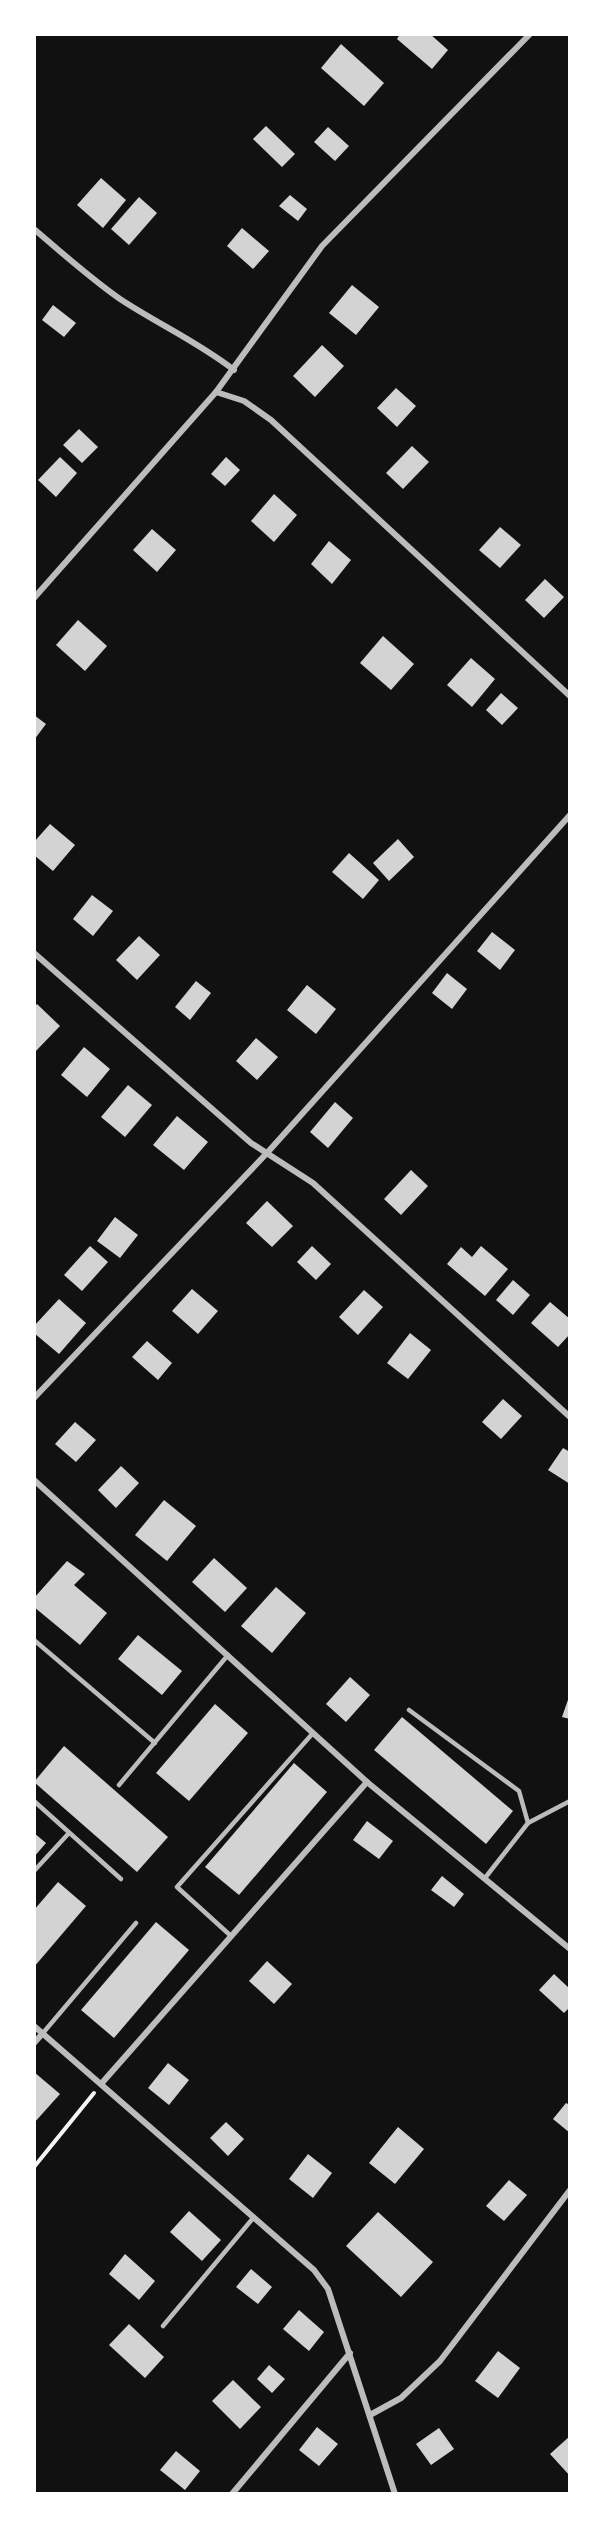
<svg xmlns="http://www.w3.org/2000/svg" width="604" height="2528" viewBox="0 0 604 2528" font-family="'DM Sans',sans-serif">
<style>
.building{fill:#d3d3d3}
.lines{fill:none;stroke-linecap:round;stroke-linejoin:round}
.path{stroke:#f5f5f5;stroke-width:4}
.service{stroke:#bcbcbc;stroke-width:4.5}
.minor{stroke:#bcbcbc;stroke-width:6}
</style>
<rect width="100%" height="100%" fill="#111"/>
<!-- building -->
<g class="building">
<polygon points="400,34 430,34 448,50 432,69 397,39"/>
<polygon points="341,44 384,83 364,106 321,68"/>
<polygon points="266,126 295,154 282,167 253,139"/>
<polygon points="328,127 349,146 335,161 314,142"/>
<polygon points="101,178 126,200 103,228 77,205"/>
<polygon points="290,195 307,209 298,221 279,206"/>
<polygon points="139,197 157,213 129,245 111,229"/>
<polygon points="242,228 269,251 253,269 227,246"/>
<polygon points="352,285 379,307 356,335 329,313"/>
<polygon points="53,305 76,323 64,337 42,320"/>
<polygon points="322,345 344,366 315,397 293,376"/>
<polygon points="396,388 416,406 397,427 377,408"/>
<polygon points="79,429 98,447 82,463 63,445"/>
<polygon points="412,446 429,462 403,489 386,473"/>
<polygon points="60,457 77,473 56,497 38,480"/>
<polygon points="226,457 240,470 225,486 211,474"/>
<polygon points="274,494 297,515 274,542 251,521"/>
<polygon points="500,527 521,545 500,568 479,550"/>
<polygon points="152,529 176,550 157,572 133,550"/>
<polygon points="329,541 351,560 332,584 311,564"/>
<polygon points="545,579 564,597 544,618 525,600"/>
<polygon points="78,620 107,646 85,671 56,645"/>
<polygon points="383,636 414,664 391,690 360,663"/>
<polygon points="471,658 495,679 472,707 447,685"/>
<polygon points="501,693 518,708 502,725 486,710"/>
<polygon points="34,715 46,724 34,740"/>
<polygon points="50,824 75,845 53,871 34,855 34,842"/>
<polygon points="398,839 414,857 389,881 373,863"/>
<polygon points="349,853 379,880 363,899 332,872"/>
<polygon points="92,895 113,911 93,936 73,919"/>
<polygon points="492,932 515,950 500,970 477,951"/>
<polygon points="139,936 160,955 137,980 116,960"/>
<polygon points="447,973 467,989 452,1009 432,993"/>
<polygon points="196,981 211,993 190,1020 175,1007"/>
<polygon points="307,985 336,1009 316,1034 287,1010"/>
<polygon points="37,1004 60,1026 34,1053 34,1007"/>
<polygon points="256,1038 278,1057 257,1080 236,1061"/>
<polygon points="84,1047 110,1069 87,1097 61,1075"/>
<polygon points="128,1085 152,1105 125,1137 101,1117"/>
<polygon points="335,1102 353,1118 328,1148 310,1132"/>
<polygon points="177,1116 208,1142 184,1170 153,1145"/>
<polygon points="411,1170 428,1186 401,1215 384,1199"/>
<polygon points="267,1201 293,1226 272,1247 246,1223"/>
<polygon points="115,1217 138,1235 120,1258 97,1241"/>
<polygon points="90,1246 108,1262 82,1291 64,1275"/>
<polygon points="312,1246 331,1264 316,1280 297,1262"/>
<polygon points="481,1246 508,1269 485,1296 447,1264 461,1247 472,1257"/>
<polygon points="513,1280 530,1295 513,1315 496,1300"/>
<polygon points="192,1289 218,1311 198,1334 172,1311"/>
<polygon points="364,1290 383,1307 358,1335 339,1317"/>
<polygon points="59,1299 86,1323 59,1354 34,1333 34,1326"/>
<polygon points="550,1302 570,1319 570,1334 558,1347 531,1323"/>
<polygon points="410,1333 431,1350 408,1379 387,1363"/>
<polygon points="147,1341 172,1363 158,1380 132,1357"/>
<polygon points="503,1399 522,1416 501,1439 482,1422"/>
<polygon points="75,1422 96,1440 76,1462 55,1444"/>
<polygon points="563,1448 570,1452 570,1484 548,1470"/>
<polygon points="121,1466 139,1483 116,1508 98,1490"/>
<polygon points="164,1500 196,1526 167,1561 135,1535"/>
<polygon points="214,1558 247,1588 225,1612 192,1582"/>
<polygon points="67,1561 85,1574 74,1585 107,1613 80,1645 34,1607 34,1598"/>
<polygon points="276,1587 306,1613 272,1653 241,1626"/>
<polygon points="138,1635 182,1671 162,1695 118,1659"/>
<polygon points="350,1677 370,1695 346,1722 326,1704"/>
<polygon points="570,1694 570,1719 562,1717"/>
<polygon points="215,1704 248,1733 189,1801 156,1773"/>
<polygon points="402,1717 513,1811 486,1844 374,1750"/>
<polygon points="64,1746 168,1837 137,1872 34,1782"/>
<polygon points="294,1763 327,1792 239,1895 205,1867"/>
<polygon points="367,1821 393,1841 379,1859 353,1840"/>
<polygon points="34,1833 46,1843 34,1857"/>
<polygon points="442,1876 464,1894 454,1907 431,1890"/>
<polygon points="58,1882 86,1906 34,1967 34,1910"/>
<polygon points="156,1922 189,1950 114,2038 81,2010"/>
<polygon points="267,1961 292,1984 274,2004 249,1981"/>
<polygon points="554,1974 570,1989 570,2007 564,2013 539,1990"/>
<polygon points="168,2063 189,2080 169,2105 148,2088"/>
<polygon points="34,2072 60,2094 34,2123"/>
<polygon points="566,2103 570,2105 570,2133 553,2119"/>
<polygon points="226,2122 244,2139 228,2156 210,2138"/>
<polygon points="398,2127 424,2149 395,2184 369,2163"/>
<polygon points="308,2154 332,2173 313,2198 289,2179"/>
<polygon points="509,2180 527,2195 504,2221 486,2206"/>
<polygon points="189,2211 221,2240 202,2261 170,2232"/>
<polygon points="378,2212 433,2262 401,2297 346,2246"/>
<polygon points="125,2254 155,2281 139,2300 109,2274"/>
<polygon points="251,2269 272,2287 258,2304 236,2287"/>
<polygon points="299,2310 324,2332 309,2351 283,2329"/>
<polygon points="129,2324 164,2357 145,2378 109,2345"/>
<polygon points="498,2351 520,2368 498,2398 475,2381"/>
<polygon points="269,2365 285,2379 272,2393 257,2379"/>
<polygon points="233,2380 261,2407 240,2429 212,2401"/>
<polygon points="317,2427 338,2444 319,2466 299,2450"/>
<polygon points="439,2428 454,2449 431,2465 416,2444"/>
<polygon points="570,2436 570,2476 550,2454"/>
<polygon points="176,2451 200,2471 185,2490 160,2470"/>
</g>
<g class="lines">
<!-- path -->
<polyline class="path" points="34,2167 94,2093"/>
<!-- service -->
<g class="service">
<polyline points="34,1640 155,1743"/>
<polyline points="409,1710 519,1791 528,1823"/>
<polyline points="119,1785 228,1655"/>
<polyline points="34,1801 121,1879"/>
<polyline points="34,1871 69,1833"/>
<polyline points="485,1878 528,1823 570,1801"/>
<polyline points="231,1936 177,1887 313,1733"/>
<polyline points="43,2033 136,1923"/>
<polyline points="163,2326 254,2217"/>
</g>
<!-- minor -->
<g class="minor">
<path d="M34 229C62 253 90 278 120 299 158 324 198 342 234 370"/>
<polyline points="216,392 244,401 271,420 570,696"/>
<polyline points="34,598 216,392 322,246 530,34"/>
<polyline points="34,953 251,1143 313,1183 570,1417"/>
<polyline points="34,1398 267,1153 570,815"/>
<polyline points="34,1480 367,1782 570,1949"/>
<polyline points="34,2026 314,2270 328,2289 395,2494"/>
<polyline points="34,2043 43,2033"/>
<polyline points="101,2084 367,1782"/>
<polyline points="370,2415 401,2398 440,2361 570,2190"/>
<polyline points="232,2494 350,2353"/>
</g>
</g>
<!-- border -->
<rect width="604" height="2528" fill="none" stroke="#ffffff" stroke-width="72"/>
</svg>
